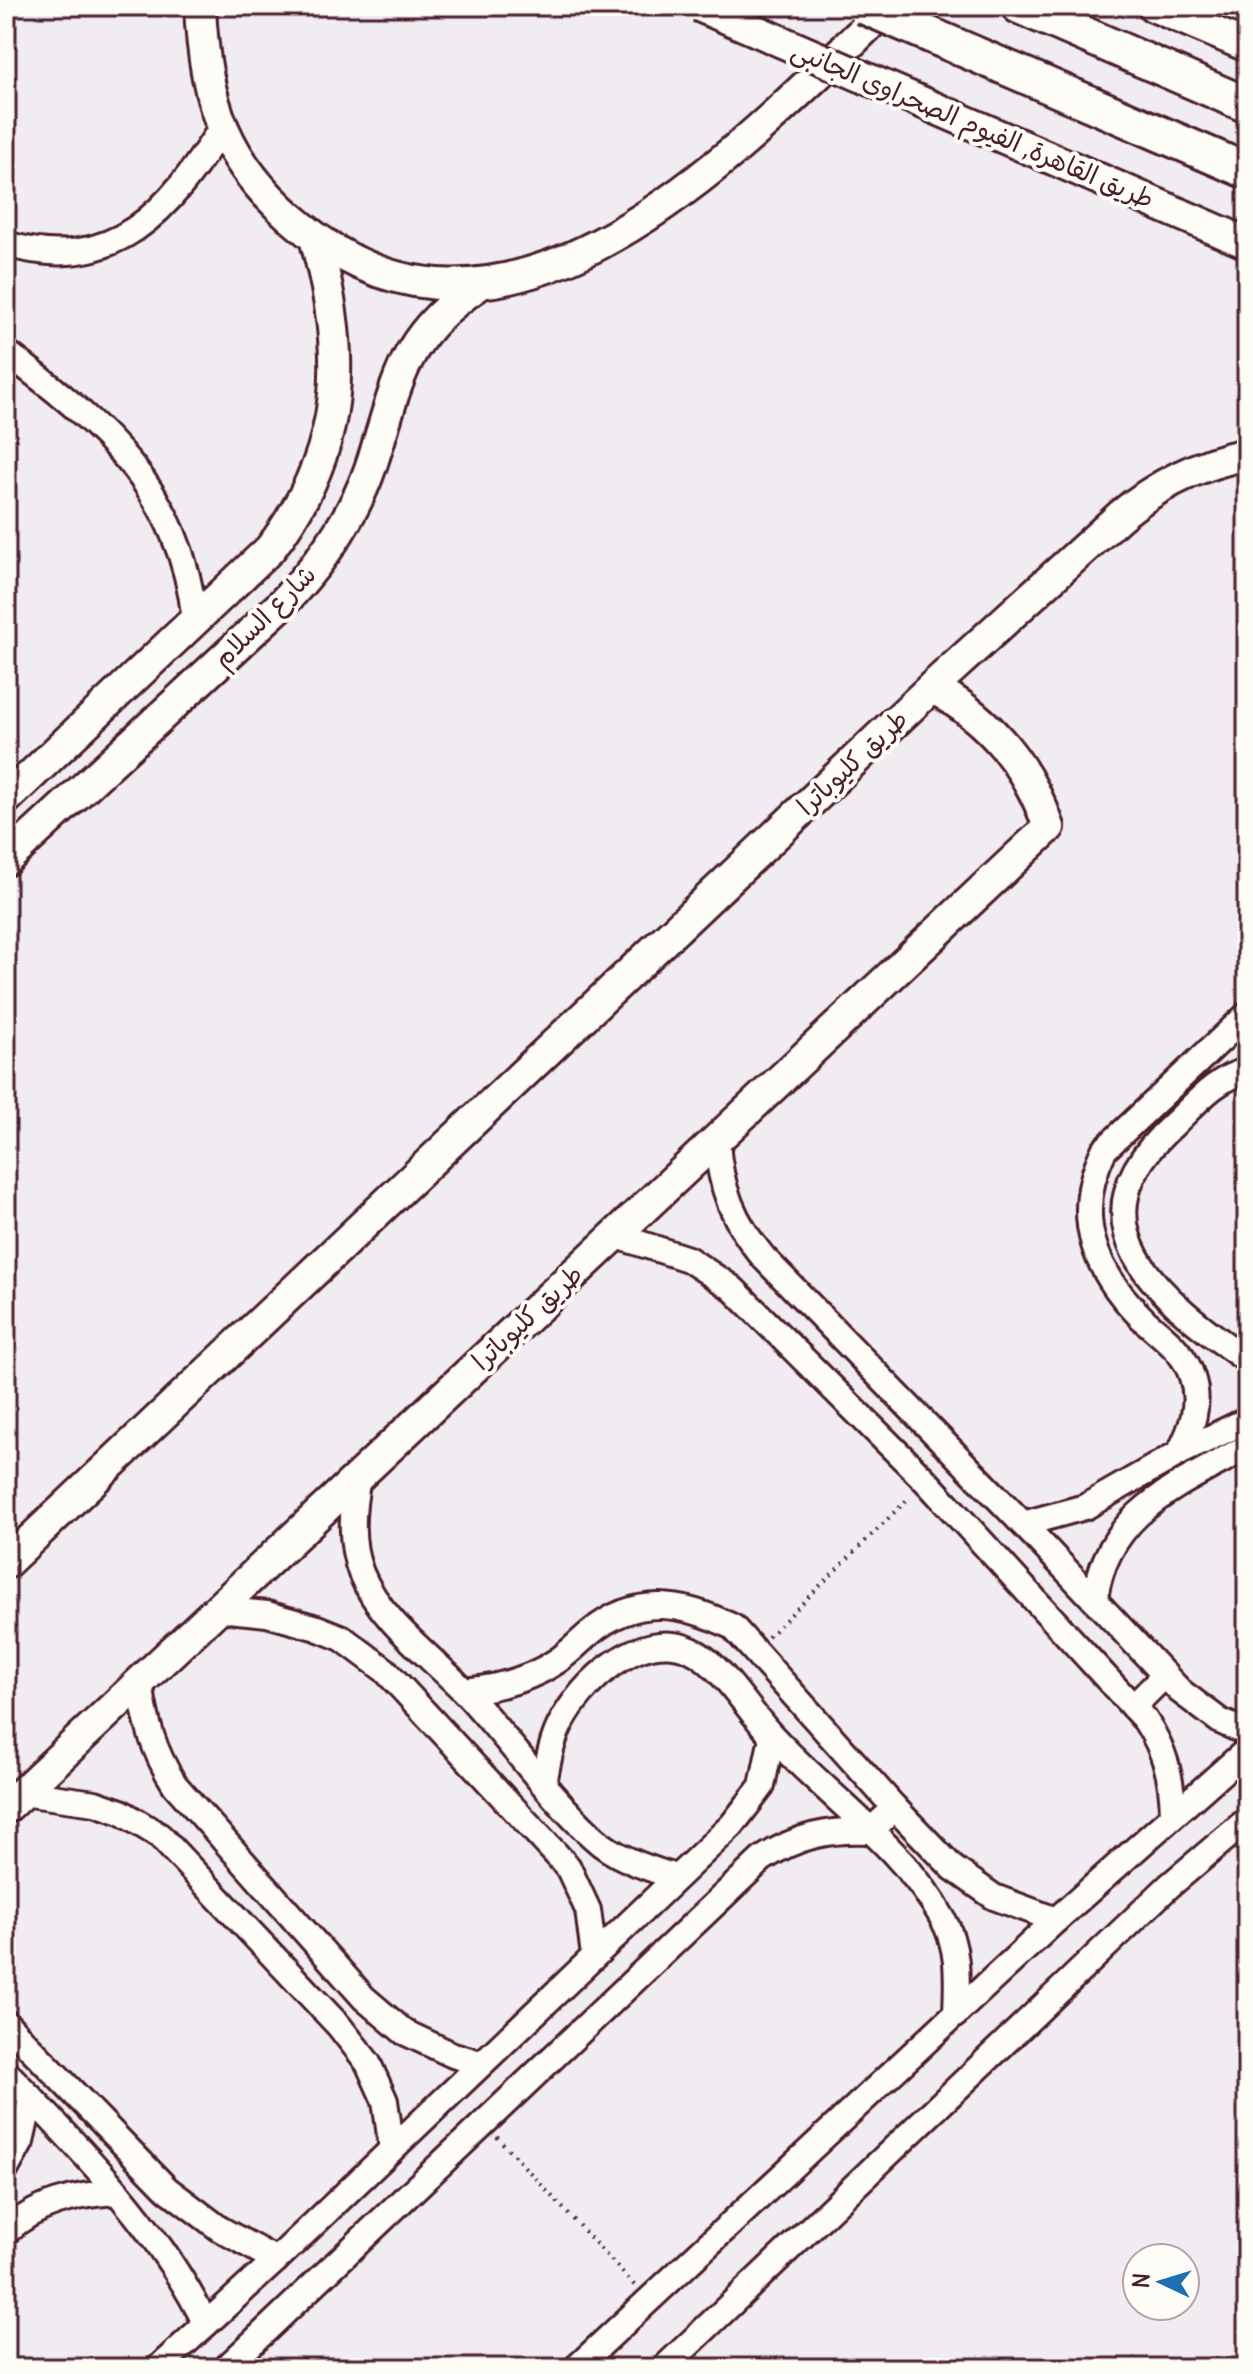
<svg xmlns="http://www.w3.org/2000/svg" width="1253" height="2374" viewBox="0 0 1253 2374" font-family="Delius,'Playpen Sans Arabic',sans-serif">
<style>
.lines{fill:none;stroke-linecap:round;stroke-linejoin:round}
.minor-casing{stroke:#4a1f2b;stroke-width:30}
.major-casing{stroke:#4a1f2b;stroke-width:36}
.highway-casing{stroke:#4a1f2b;stroke-width:40}
.path{stroke:#4a1f2b;stroke-width:4;stroke-dasharray:2 6;stroke-linecap:butt}
.minor{stroke:#fdfcf7;stroke-width:24}
.major{stroke:#fdfcf7;stroke-width:30}
.highway{stroke:#fdfcf7;stroke-width:34}
.major-bridge-casing{stroke:#4a1f2b;stroke-width:36;stroke-linecap:butt}
.highway-bridge-casing{stroke:#4a1f2b;stroke-width:40;stroke-linecap:butt}
.major-bridge{stroke:#fdfcf7;stroke-width:30}
.highway-bridge{stroke:#fdfcf7;stroke-width:34}
.labels{text-anchor:middle;dominant-baseline:central;stroke-width:8;stroke-linejoin:round;paint-order:stroke}
.street-label{font-size:26px;fill:#4a1f2b;stroke:#fdfcf7}
</style>
<rect width="100%" height="100%" fill="#f1ecf2"/>
<filter id="ink" filterUnits="userSpaceOnUse"><feTurbulence type="fractalNoise" baseFrequency=".0125" numOctaves="2"/><feDisplacementMap in="SourceGraphic" scale="16" xChannelSelector="R" yChannelSelector="G"/><feConvolveMatrix kernelMatrix="1 2 1 2 8 2 1 2 1" color-interpolation-filters="sRGB"/></filter>
<g filter="url(#ink)">
<g class="lines">
<defs>
<g id="minor">
<path d="M6 244C115 277 170 209 222 127"/>
<path d="M6 352C105 427 180 490 195 620"/>
<path d="M1247 1071C1217 1077 1195 1104 1174 1124 1064 1223 1158 1298 1247 1360"/>
<path d="M717 1142C720 1188 734 1223 764 1258L1023 1524 1180 1691 1220 1721 1247 1733"/>
<path d="M614 1235 688 1259 732 1288 926 1481 1145 1720C1165 1750 1172 1777 1173 1813"/>
<path d="M1179 1453C1192 1429 1201 1404 1192 1377 1185 1352 1163 1337 1145 1321 1093 1271 1072 1216 1104 1150L1247 1015"/>
<path d="M358 1477C352 1510 349 1541 361 1573 381 1622 430 1655 465 1692 509 1739 546 1794 594 1838 615 1858 648 1868 675 1877"/>
<polyline points="1023,1524 1085,1507 1179,1453 1247,1420"/>
<path d="M1095 1599C1107 1511 1178 1486 1247 1447"/>
<polyline points="217,1609 267,1614 317,1628 342,1638 385,1670 568,1867 588,1910 594,1956"/>
<path d="M140 1682C145 1720 153 1751 175 1785L364 1998 404 2032 453 2055 480 2063"/>
<path d="M464 1691C497 1688 529 1680 557 1661 569 1653 578 1643 590 1633 636 1594 683 1602 733 1627L895 1808 953 1868 994 1897 1056 1920"/>
<polyline points="1133,1707 1165,1675"/>
<path d="M544 1783C548 1763 551 1743 560 1725 581 1683 640 1627 691 1650 722 1664 750 1714 774 1738 829 1797 904 1848 943 1919 960 1949 957 1982 956 2014"/>
<polyline points="22,1793 95,1803 121,1812 160,1836 339,2026 368,2063 385,2101 392,2149"/>
<polyline points="6,2023 167,2189 220,2229 276,2260"/>
<path d="M6 2072C81 2149 158 2227 206 2324"/>
<polyline points="6,2169 21,2142 31,2098"/>
<path d="M6 2232C36 2203 76 2195 116 2192"/>
<polyline points="158,2368 276,2260 732,1825 762,1786 772,1737"/>
<path d="M226 2368 762 1859C797 1836 828 1829 870 1831L895 1808"/>
<polyline points="576,2368 1056,1920 1247,1750"/>
<polyline points="664,2368 1169,1886 1247,1820"/>
</g>
<g id="major">
<path d="M200 6C204 102 225 165 302 227 512 399 745 143 889 6"/>
<polyline points="1153,6 1247,46"/>
<path d="M6 799 270 549C346 450 348 355 315 238"/>
<path d="M6 860 281 605C319 565 353 519 371 466 398 385 399 338 477 286"/>
<path d="M6 1563 932 687 1120 516C1158 484 1198 464 1247 454"/>
<path d="M6 1808 1049 827C1027 764 990 720 932 687"/>
</g>
<polyline id="highway" points="1019,6 1247,105"/>
</defs>
<!-- minor casing -->
<use href="#minor" class="minor-casing"/>
<!-- major casing -->
<use href="#major" class="major-casing"/>
<!-- highway casing -->
<use href="#highway" class="highway-casing"/>
<!-- path -->
<g class="path">
<polyline points="768,1637 910,1497"/>
<polyline points="497,2137 635,2286"/>
</g>
<!-- minor -->
<use href="#minor" class="minor"/>
<!-- major -->
<use href="#major" class="major"/>
<!-- highway -->
<use href="#highway" class="highway"/>
<defs>
<polyline id="major-bridge" points="699,6 1247,243"/>
<polyline id="highway-bridge" points="863,6 1247,171"/>
</defs>
<!-- major-bridge casing -->
<use href="#major-bridge" class="major-bridge-casing"/>
<!-- highway-bridge casing -->
<use href="#highway-bridge" class="highway-bridge-casing"/>
<!-- major-bridge -->
<use href="#major-bridge" class="major-bridge"/>
<!-- highway-bridge -->
<use href="#highway-bridge" class="highway-bridge"/>
</g>
</g>
<g class="labels">
<!-- street labels -->
<g class="street-label">
<text transform="translate(973 124) rotate(23)">طريق القاهرة, الفيوم الصحراوى الجانبى</text>
<text transform="translate(264 616) rotate(-45)">شارع السلام</text>
<text transform="translate(852 762) rotate(-43)">طريق كليوباترا</text>
<text transform="translate(527 1317) rotate(-43)">طريق كليوباترا</text>
</g>
</g>
<!-- margin -->
<rect width="1253" height="2374" fill="none" stroke="#fdfcf7" stroke-width="32"/>
<rect x="16" y="16" width="1221" height="2342" fill="none" stroke="#4a1f2b" stroke-width="3" filter="url(#ink)"/>
<!-- north arrow -->
<g transform="translate(1161 2282) rotate(274)"><circle r="38" fill="#fdfcf7" stroke="#b5a4a5" stroke-width="2"/>
<path d="M0-6L14 30L0 20L-14 30Z" fill="#1f6fb2"/>
<text y="-12" font-size="22" font-weight="bold" text-anchor="middle" fill="#4a1f2b">N</text>
</g>
</svg>
